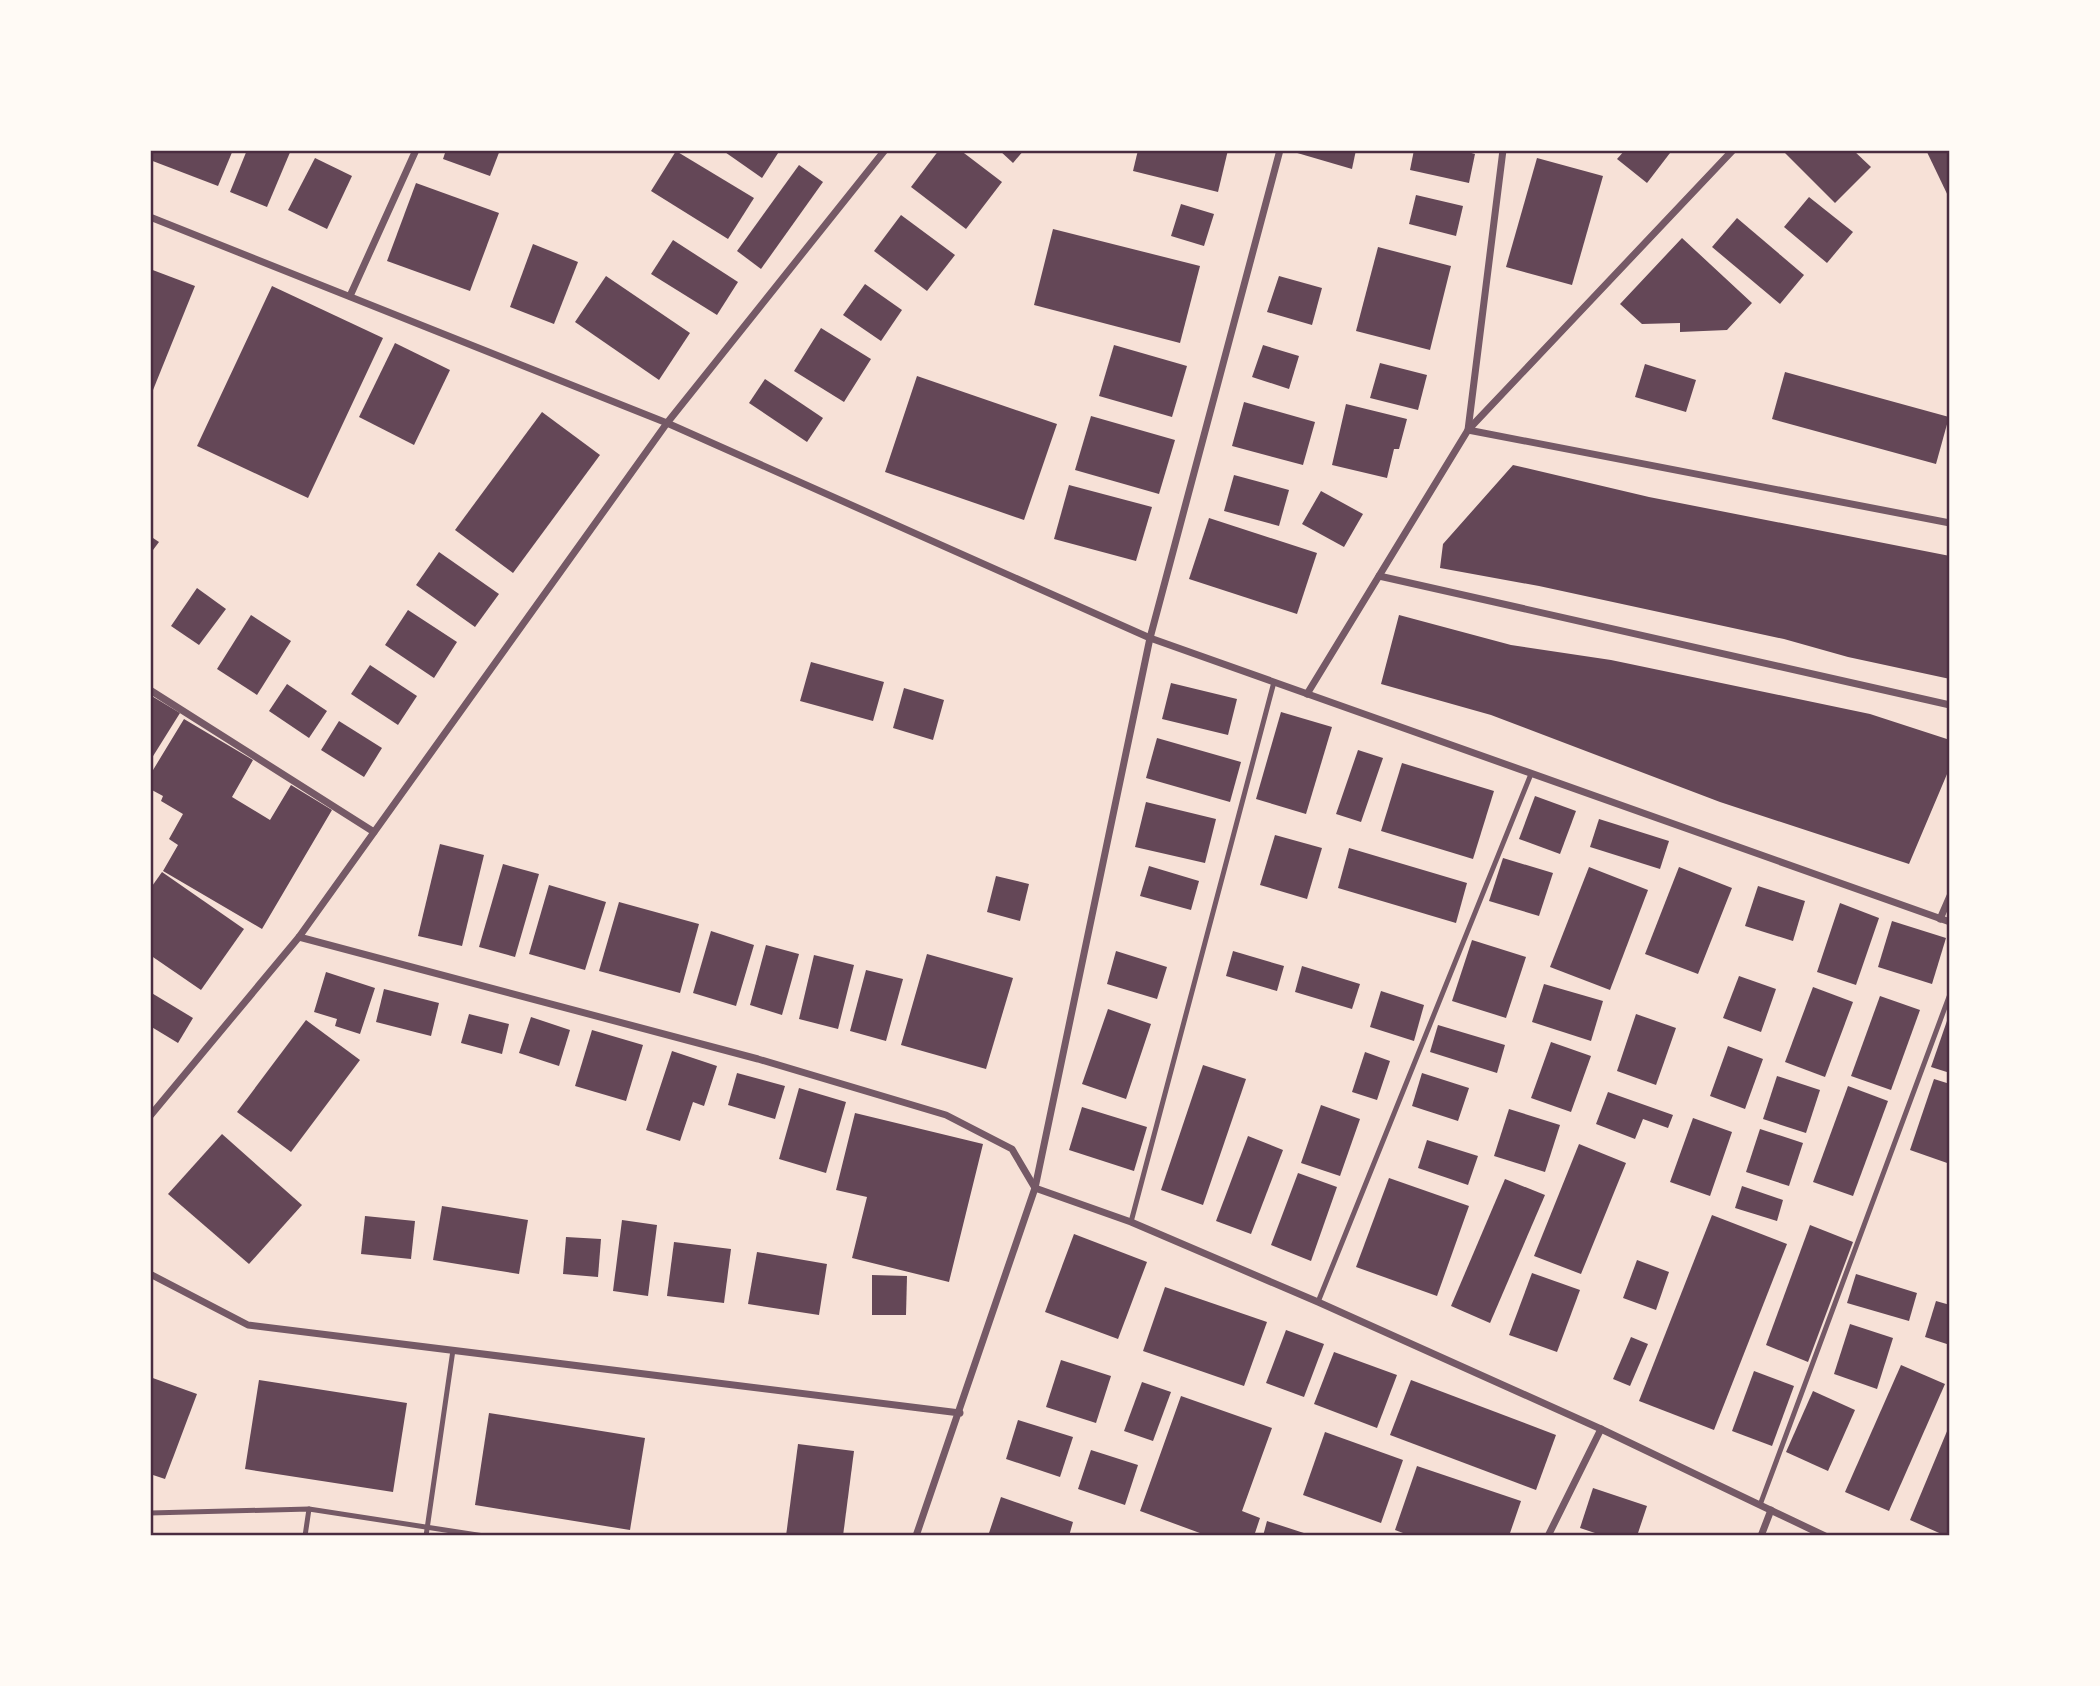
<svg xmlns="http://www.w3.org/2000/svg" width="2100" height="1686" viewBox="0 0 2100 1686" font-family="'Fira Sans',sans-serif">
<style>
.building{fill:#644757}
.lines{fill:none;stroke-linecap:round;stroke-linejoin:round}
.service{stroke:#755966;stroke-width:5}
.minor{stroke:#755966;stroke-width:7}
.neatline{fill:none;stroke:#4a2c40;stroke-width:2.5}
</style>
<rect width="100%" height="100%" fill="#f7e1d7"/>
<!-- building -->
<g class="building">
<polygon points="150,150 233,150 218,186 150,160"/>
<polygon points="247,150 291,150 267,207 230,192"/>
<polygon points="446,150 500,150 490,176 443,159"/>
<polygon points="722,150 780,150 762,178"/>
<polygon points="939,150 960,150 1002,182 966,229 911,187"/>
<polygon points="999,150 1024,150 1013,163"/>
<polygon points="1138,150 1228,150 1218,192 1133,171"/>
<polygon points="1287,150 1356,150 1352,169"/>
<polygon points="1414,150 1461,150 1475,154 1469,183 1410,170"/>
<polygon points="1625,150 1667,150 1670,153 1647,183 1617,159"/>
<polygon points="1782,150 1853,150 1871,167 1835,203"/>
<polygon points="1926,150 1950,150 1950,200"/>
<polygon points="676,151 754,198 728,239 651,191"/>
<polygon points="315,158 352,176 327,229 288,210"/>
<polygon points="1537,158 1603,176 1572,285 1506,267"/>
<polygon points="799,165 823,182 761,269 737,251"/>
<polygon points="416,183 499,213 470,291 387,261"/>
<polygon points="1416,195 1463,206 1456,236 1409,224"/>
<polygon points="1809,197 1853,232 1827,263 1784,227"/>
<polygon points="1181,204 1214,214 1204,246 1171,236"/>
<polygon points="901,215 955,255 927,291 874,251"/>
<polygon points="1737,218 1804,275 1780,304 1712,247"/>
<polygon points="1053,229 1200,266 1180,343 1034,305"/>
<polygon points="1682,238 1752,303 1727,330 1680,332 1680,323 1642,324 1620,304"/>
<polygon points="673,240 738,282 717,315 651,274"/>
<polygon points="533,244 578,262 554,324 510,307"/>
<polygon points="1378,247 1451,266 1430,350 1356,331"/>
<polygon points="150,269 195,286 151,395 150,395"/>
<polygon points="606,276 690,333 659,380 575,322"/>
<polygon points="1279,276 1322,288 1312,325 1267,312"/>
<polygon points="865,284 902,310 881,341 843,315"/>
<polygon points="272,286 383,338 308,498 197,446"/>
<polygon points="821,328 871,359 844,402 794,371"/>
<polygon points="395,343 450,370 414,445 359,417"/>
<polygon points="1114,345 1187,366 1172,417 1099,396"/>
<polygon points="1263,345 1299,356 1289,389 1252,377"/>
<polygon points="1380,363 1427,375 1418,410 1370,398"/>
<polygon points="1645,364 1696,380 1686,412 1635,397"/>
<polygon points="1785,372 1949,417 1936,464 1772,419"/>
<polygon points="917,376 1057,424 1024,520 885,472"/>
<polygon points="765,379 823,418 807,442 749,403"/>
<polygon points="1244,402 1315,422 1303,465 1232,446"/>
<polygon points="1346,404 1407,419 1399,449 1394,449 1387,478 1332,465"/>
<polygon points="542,412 600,455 513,573 455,530"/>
<polygon points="1091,416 1175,440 1159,494 1075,470"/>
<polygon points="1513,465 1649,497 1950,556 1950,679 1848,657 1784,639 1539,586 1440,568 1443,544"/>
<polygon points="1234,475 1289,490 1279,526 1224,511"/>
<polygon points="1069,485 1152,507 1136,561 1054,539"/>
<polygon points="1321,491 1363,514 1344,547 1302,524"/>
<polygon points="1209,518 1317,553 1297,614 1189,579"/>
<polygon points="150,536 159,542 150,554"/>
<polygon points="439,552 499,594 475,627 416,585"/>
<polygon points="197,588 226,609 199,645 171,626"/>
<polygon points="408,610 457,642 434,678 385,645"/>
<polygon points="251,615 291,641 257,695 217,669"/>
<polygon points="1399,615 1511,645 1611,660 1870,714 1950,740 1950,767 1909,864 1720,802 1491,715 1381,684"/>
<polygon points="811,662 884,682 873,721 800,701"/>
<polygon points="370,665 417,696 398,725 351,694"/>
<polygon points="1171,683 1237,699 1228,735 1162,719"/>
<polygon points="287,684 327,711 309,738 269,711"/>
<polygon points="904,688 944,700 933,740 893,728"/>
<polygon points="150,695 180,713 150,761"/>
<polygon points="1281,712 1332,727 1306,814 1256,799"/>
<polygon points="184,719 253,760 232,797 270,820 291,785 332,810 262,929 163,871 178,845 169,839 183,814 161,801 163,796 150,789 150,775"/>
<polygon points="339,721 382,748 364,777 321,750"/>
<polygon points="1157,738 1241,762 1230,802 1146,778"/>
<polygon points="1358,750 1383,758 1361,822 1336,814"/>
<polygon points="1402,763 1494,791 1473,859 1381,831"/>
<polygon points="1535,796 1576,811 1560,854 1519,839"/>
<polygon points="1146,802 1216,819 1205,863 1135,847"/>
<polygon points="1599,819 1669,841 1660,869 1590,847"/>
<polygon points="1275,835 1322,848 1307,899 1260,885"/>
<polygon points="440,844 484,855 462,946 418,936"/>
<polygon points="1349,848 1467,883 1456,923 1338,888"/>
<polygon points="1503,858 1553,873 1539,916 1489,901"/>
<polygon points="503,864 539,874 515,957 479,947"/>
<polygon points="1149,866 1199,881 1191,910 1140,896"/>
<polygon points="1589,867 1648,890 1610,990 1550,967"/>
<polygon points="1679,867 1732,888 1698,974 1645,954"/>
<polygon points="162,872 244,929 201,990 150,955 150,889"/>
<polygon points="996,876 1029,884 1020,921 987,912"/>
<polygon points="549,885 606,902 585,970 529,954"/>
<polygon points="1758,886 1805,901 1793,941 1745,926"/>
<polygon points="619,902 699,924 680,993 599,971"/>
<polygon points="1840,903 1879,918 1856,985 1817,972"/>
<polygon points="1892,921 1946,938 1932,984 1878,967"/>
<polygon points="711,931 754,945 736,1006 693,993"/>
<polygon points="1472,940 1526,957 1506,1018 1452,1001"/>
<polygon points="766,945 799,954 782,1015 750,1005"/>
<polygon points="1116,951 1167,967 1157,999 1107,984"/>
<polygon points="1233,951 1284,966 1277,991 1226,976"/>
<polygon points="927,954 1013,978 986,1069 901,1045"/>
<polygon points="814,955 854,965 838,1029 799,1019"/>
<polygon points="1302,966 1360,984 1352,1009 1295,992"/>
<polygon points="866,970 903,979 886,1041 850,1031"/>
<polygon points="326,972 375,988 360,1034 335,1026 337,1019 314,1012"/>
<polygon points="1739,976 1776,989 1761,1032 1723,1018"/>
<polygon points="1544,984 1603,1001 1591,1041 1532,1022"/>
<polygon points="1813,987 1853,1002 1825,1077 1785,1062"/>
<polygon points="384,989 439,1003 431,1036 376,1022"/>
<polygon points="1381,991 1424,1005 1414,1041 1370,1027"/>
<polygon points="150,992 193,1018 178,1043 150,1026"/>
<polygon points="1880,996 1920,1010 1891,1090 1851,1076"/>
<polygon points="1108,1009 1151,1024 1126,1099 1082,1084"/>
<polygon points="469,1014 509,1024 502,1054 461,1043"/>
<polygon points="1636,1014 1676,1028 1656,1085 1617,1071"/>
<polygon points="1949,1015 1950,1015 1950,1073 1931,1067"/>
<polygon points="531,1017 570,1030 559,1066 519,1053"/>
<polygon points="306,1020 360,1060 291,1152 237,1112"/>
<polygon points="1438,1025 1505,1045 1497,1073 1430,1052"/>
<polygon points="592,1030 643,1045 626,1101 575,1086"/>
<polygon points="1551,1042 1591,1056 1571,1112 1531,1098"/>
<polygon points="1728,1046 1763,1059 1745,1109 1710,1096"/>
<polygon points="672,1051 717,1066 704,1106 693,1102 680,1141 646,1130"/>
<polygon points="1365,1052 1390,1061 1377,1100 1352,1092"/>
<polygon points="1203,1065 1246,1079 1203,1205 1161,1190"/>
<polygon points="737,1073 785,1086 775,1119 728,1105"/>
<polygon points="1422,1073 1469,1088 1458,1121 1412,1106"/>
<polygon points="1777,1076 1820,1090 1806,1133 1763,1119"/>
<polygon points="1934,1079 1950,1084 1950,1164 1910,1150"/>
<polygon points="1848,1086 1888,1101 1853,1196 1813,1182"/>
<polygon points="799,1088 846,1102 826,1173 779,1159"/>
<polygon points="1608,1092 1673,1115 1668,1128 1643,1119 1635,1139 1596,1124"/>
<polygon points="1321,1105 1360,1119 1340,1176 1301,1163"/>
<polygon points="1082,1107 1147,1127 1134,1171 1069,1150"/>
<polygon points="1509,1109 1560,1125 1545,1172 1494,1156"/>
<polygon points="855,1113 983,1144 949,1282 852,1258 867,1197 836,1190"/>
<polygon points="1693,1118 1732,1132 1710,1196 1670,1182"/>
<polygon points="1760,1129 1803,1143 1789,1186 1746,1172"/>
<polygon points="222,1134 302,1205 249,1264 168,1194"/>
<polygon points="1248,1136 1283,1150 1251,1234 1216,1221"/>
<polygon points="1427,1140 1478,1156 1468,1185 1418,1168"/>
<polygon points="1579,1144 1626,1163 1581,1274 1534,1256"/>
<polygon points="1298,1173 1337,1187 1311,1261 1271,1245"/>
<polygon points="1389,1178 1469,1206 1437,1296 1356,1267"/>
<polygon points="1505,1179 1545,1195 1490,1323 1451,1306"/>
<polygon points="1742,1186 1783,1200 1777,1221 1735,1208"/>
<polygon points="442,1206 528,1220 519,1274 433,1260"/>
<polygon points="1712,1215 1787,1244 1714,1430 1639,1401"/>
<polygon points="365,1216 415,1221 411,1259 361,1254"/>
<polygon points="622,1220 657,1225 648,1296 613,1291"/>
<polygon points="1810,1225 1853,1242 1808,1362 1766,1345"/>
<polygon points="1074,1234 1147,1262 1118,1339 1045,1312"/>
<polygon points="566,1237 601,1239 598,1277 563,1274"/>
<polygon points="674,1242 731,1249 724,1303 667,1296"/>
<polygon points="757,1252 827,1264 819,1315 748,1304"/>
<polygon points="1637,1260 1669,1272 1656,1310 1623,1298"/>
<polygon points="1532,1273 1580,1290 1557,1352 1509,1335"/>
<polygon points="1856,1274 1917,1293 1909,1321 1847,1303"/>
<polygon points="872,1275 907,1276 906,1315 872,1315"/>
<polygon points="1165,1287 1267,1322 1244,1386 1143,1351"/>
<polygon points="1936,1301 1950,1305 1950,1345 1925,1337"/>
<polygon points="1850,1324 1893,1338 1877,1389 1834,1374"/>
<polygon points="1286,1330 1324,1344 1304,1397 1266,1383"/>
<polygon points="1631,1337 1648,1344 1630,1386 1613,1379"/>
<polygon points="1334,1352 1397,1375 1377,1428 1314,1404"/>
<polygon points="1061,1360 1111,1376 1096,1423 1046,1407"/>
<polygon points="1901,1365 1945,1384 1889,1511 1845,1492"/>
<polygon points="1754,1371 1794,1386 1772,1446 1732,1431"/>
<polygon points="150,1377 197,1394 165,1479 150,1474"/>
<polygon points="259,1380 407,1403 393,1492 245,1469"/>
<polygon points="1411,1380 1556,1435 1536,1490 1390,1435"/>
<polygon points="1142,1382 1171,1392 1153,1441 1124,1431"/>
<polygon points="1813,1391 1855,1410 1828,1471 1786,1452"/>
<polygon points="1181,1396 1272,1428 1242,1511 1260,1518 1254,1536 1208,1536 1140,1511"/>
<polygon points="489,1413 645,1438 630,1530 475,1505"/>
<polygon points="1018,1420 1073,1437 1060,1477 1006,1459"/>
<polygon points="1950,1424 1950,1536 1946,1536 1910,1520"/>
<polygon points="1325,1432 1403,1460 1381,1523 1303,1495"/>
<polygon points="798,1444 854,1451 843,1536 786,1536"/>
<polygon points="1091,1450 1138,1465 1125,1505 1078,1489"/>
<polygon points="1417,1466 1521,1501 1509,1536 1411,1536 1395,1530"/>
<polygon points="1593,1488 1647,1506 1637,1536 1604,1536 1580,1528"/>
<polygon points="1001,1497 1073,1522 1069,1536 988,1536"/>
<polygon points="1267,1521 1310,1535 1310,1536 1263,1536"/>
</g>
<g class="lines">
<!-- service -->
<g class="service">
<polyline points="1131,1222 1274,682"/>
<polyline points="1318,1302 1531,774"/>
<polyline points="1760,1505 1950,994"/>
<polyline points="150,1513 309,1509 484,1536"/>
<polyline points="305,1536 309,1509"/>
<polyline points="426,1536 453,1350"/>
</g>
<!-- minor -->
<g class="minor">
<polyline points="1503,150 1468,430 1950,523"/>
<polyline points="150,217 667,423 1150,638 1950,922"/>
<polyline points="350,296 416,150"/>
<polyline points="1379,576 1950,705"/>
<polyline points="150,690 374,832"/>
<polyline points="1307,694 1468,430 1733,150"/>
<polyline points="1940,919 1950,896"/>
<polyline points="299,937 758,1059 946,1115 1012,1149 1035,1188 1131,1222 1318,1302 1601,1429 1825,1536"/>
<polyline points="150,1116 299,937 667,423 885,150"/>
<polyline points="150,1274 248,1325 960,1413"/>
<polyline points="916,1536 1035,1188 1150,638 1280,150"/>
<polyline points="1548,1536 1601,1429"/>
<polyline points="1761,1536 1771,1510"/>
</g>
</g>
<!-- border -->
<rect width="2100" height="1686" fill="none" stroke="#fffaf5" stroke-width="304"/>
<rect x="152" y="152" width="1796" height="1382" class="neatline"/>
</svg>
